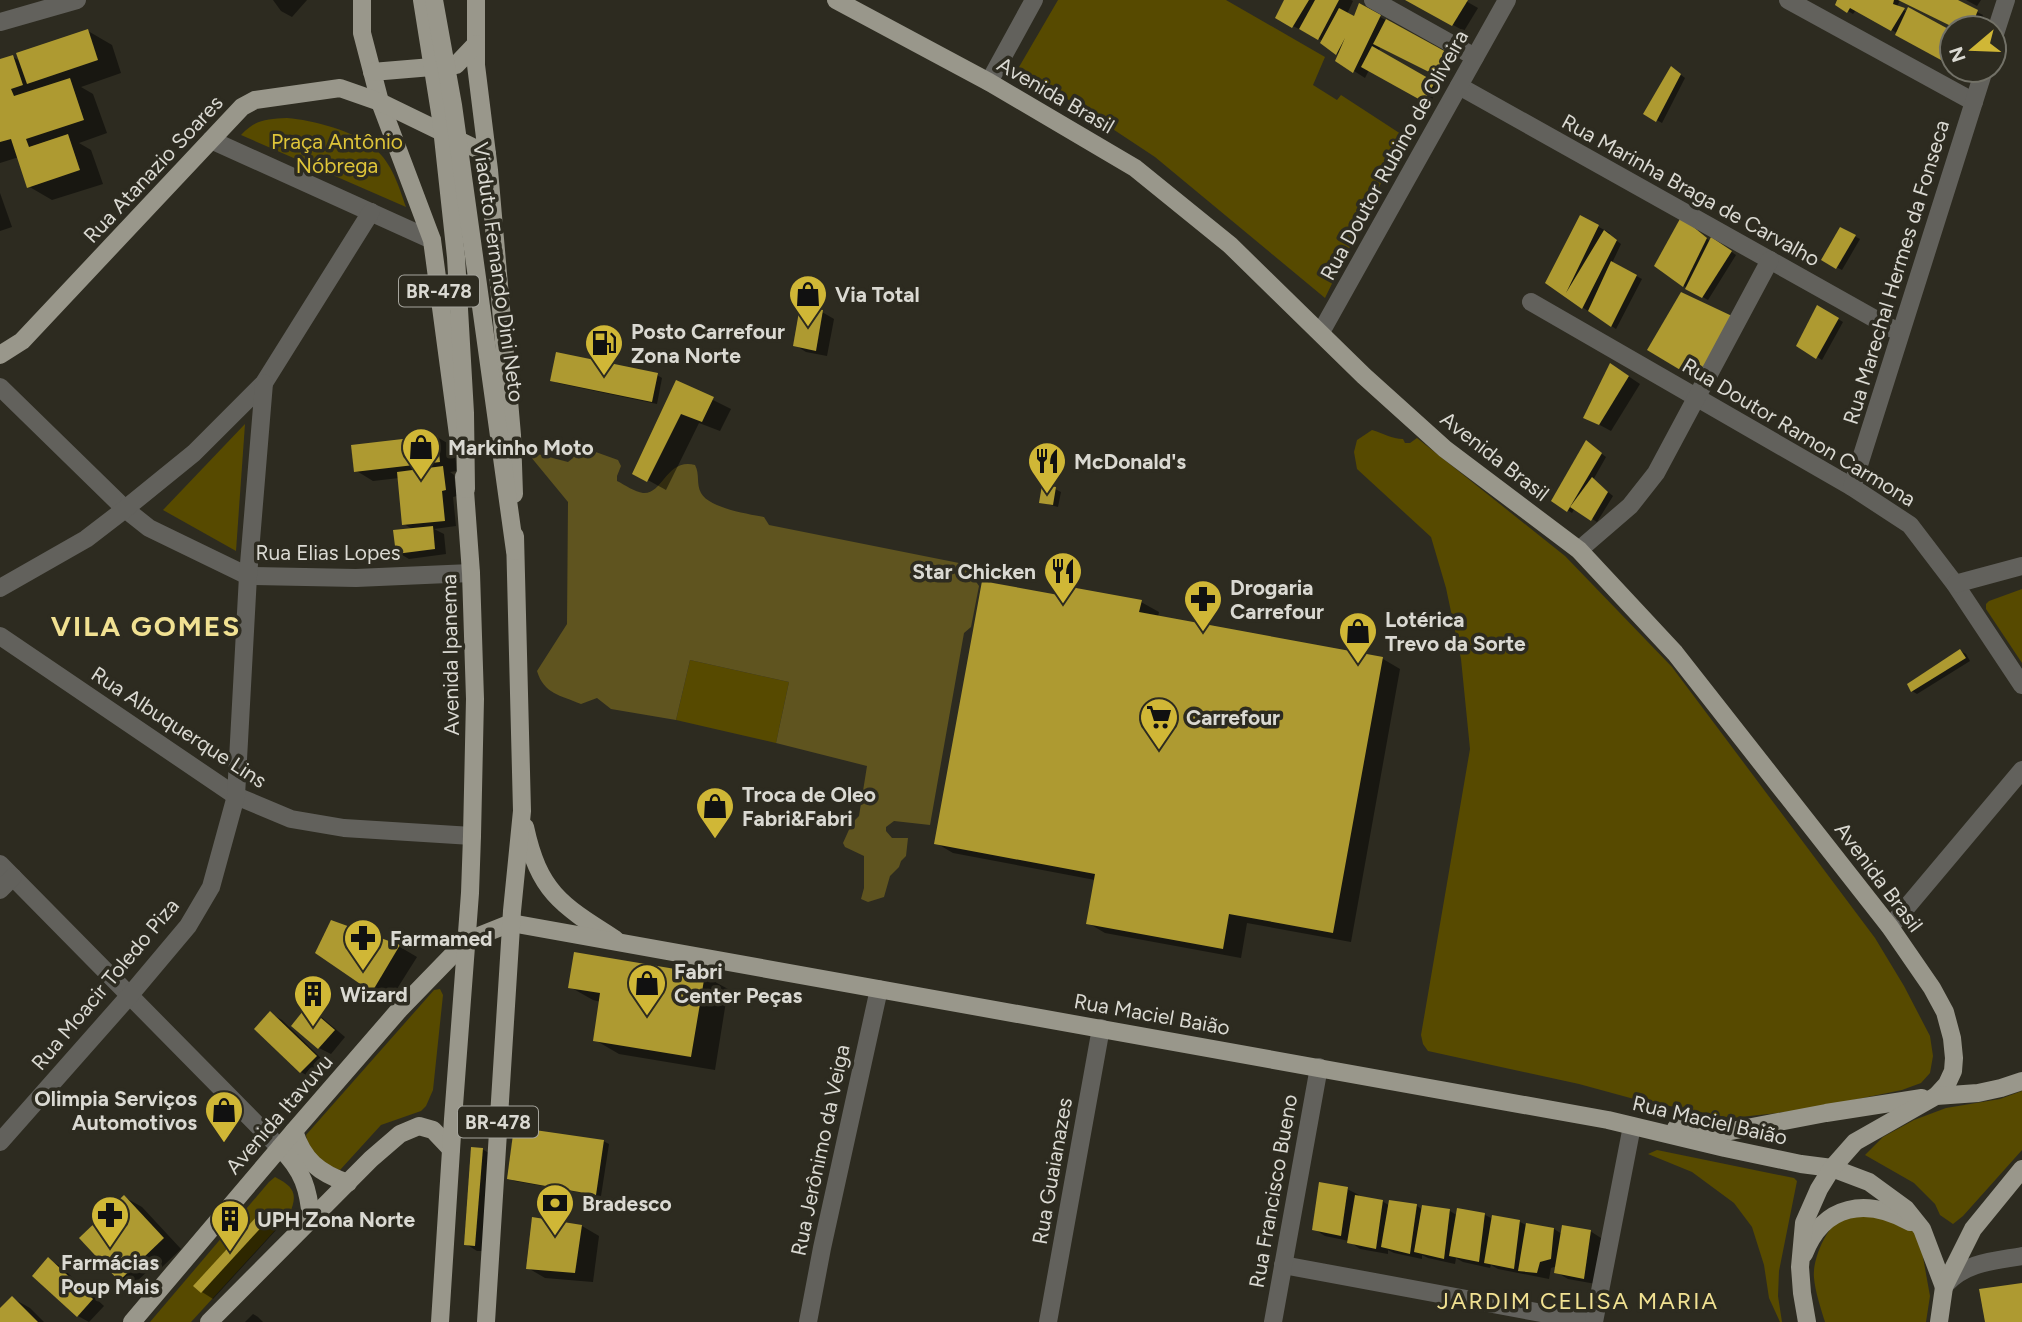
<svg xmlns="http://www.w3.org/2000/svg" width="2022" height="1322" viewBox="0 0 2022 1322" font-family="Figtree,sans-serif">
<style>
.green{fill:#574a00}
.forest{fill:#5f541f}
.shadow{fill:#0007}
.building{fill:#ae9a31}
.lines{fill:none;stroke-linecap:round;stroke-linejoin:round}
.minor{stroke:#62615c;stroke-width:18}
.major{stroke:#99978b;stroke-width:18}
.major-bridge{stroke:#99978b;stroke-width:18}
.labels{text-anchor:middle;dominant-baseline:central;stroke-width:7;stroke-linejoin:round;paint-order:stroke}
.shield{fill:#2d2b20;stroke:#a6a59d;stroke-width:2}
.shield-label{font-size:19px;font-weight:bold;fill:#dad9d2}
.street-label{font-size:21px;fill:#dad9d2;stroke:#2d2b20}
.park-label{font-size:21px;fill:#dfc539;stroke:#2d2b20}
.poi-label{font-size:21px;font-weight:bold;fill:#dad9d2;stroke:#2d2b20;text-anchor:start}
.neighbourhood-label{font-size:23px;letter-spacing:2px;fill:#f1e192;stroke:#2d2b20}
.district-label{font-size:28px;font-weight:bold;letter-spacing:2px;fill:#f1e192;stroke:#2d2b20}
</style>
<rect width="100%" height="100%" fill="#2d2b20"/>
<!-- green -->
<g class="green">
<polygon points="1058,0 1226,0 1325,57 1313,85 1337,100 1341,95 1404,136 1325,298 1155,157 1019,67"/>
<path d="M287 118C313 120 355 131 375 149 392 163 399 187 406 207L241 135C256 119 267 119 287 118Z"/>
<polygon points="245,424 236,551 163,510"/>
<path d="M1372 430C1383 433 1392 439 1403 439L1405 443H1410L1417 438 1565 556 1672 667 1875 938 1904 986 1930 1036 1933 1056 1930 1073 1921 1083 1902 1090 1804 1110 1731 1118 1634 1099 1579 1084 1428 1051 1423 1044 1421 1035 1470 749 1461 659 1446 588 1431 537 1357 469 1354 452 1357 440Z"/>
<polygon points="2022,589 2022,663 1986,609 1986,604 1989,601"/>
<polygon points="690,660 789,682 776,743 676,720"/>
<path d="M440 989 443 995 433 1090 426 1106 421 1111 381 1125 340 1170C323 1165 309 1154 306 1135L434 990Z"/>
<polygon points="2022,1091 2022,1150 1963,1216 1953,1224 1940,1215 1935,1204 1914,1183 1865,1155 1883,1137 1914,1120 1946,1108 2000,1099"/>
<polygon points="1657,1150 1794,1178 1797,1181 1779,1271 1778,1296 1782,1322 1780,1322 1769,1298 1764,1265 1752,1227 1734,1203 1692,1172 1648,1154"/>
<path d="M275 1177C295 1187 298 1195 289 1215L191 1322H150L269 1182Z"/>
<path d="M1868 1213 1900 1223 1914 1232 1921 1246 1930 1296 1926 1322H1825C1821 1309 1815 1291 1814 1278 1812 1260 1827 1223 1846 1216 1852 1214 1861 1214 1868 1213Z"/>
</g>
<!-- forest -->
<path class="forest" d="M579 446 618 460 621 466 617 476V481C625 485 635 492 643 493 663 495 666 458 695 465 700 474 696 484 701 493 709 508 748 514 764 517L769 525 964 564 979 586 971 627 964 633 930 825 894 821 886 827V831L892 838H908L906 856 901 861 899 867 890 876 884 897 868 902 861 899 864 888V856L845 847 843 843 852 823 859 816 867 766 776 743 789 682 690 660 676 720 611 709 597 698 581 704C560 695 544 694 537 671L567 624 568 502 526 451 568 462 573 458Z"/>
<!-- shadow -->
<g class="shadow">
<polygon points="273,0 307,0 292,17 281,11"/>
<polygon points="1286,0 1351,0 1353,1 1347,14 1355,18 1360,6 1453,57 1442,78 1381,46 1378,52 1439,86 1430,103 1369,70 1365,78 1337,60 1339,55 1323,41 1277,18"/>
<polygon points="1408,0 1464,0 1478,8 1464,31"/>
<polygon points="1836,0 1900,0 1897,7 1952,33 1952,64 1856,10 1853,14 1837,4 1839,1"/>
<polygon points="1901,0 1954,0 1983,15 1977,28 1958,28"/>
<polygon points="1966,0 1981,0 1977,6"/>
<polygon points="88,31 112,45 121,73 81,87 93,94 107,133 79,143 91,150 103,184 52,200 28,186 19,157 0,163 0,61 13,57 20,61"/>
<polygon points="1676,71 1685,78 1662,123 1645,113"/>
<polygon points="321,160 338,168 336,171 320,164"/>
<polygon points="0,193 12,227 0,231"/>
<polygon points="1580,217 1610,233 1609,235 1621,244 1612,263 1642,279 1616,329 1565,296"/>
<polygon points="1686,222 1711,242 1717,242 1736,255 1708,300 1687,288 1657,266"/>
<polygon points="1840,229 1860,239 1842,270 1823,260"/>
<polygon points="1818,307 1843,322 1822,360 1799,345"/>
<polygon points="822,312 834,319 827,356 806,352 795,345"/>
<polygon points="1622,372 1640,384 1611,431 1585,417"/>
<polygon points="657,375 662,378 657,404 557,383 552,380"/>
<polygon points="677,382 731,409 720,431 699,423 666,490 635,473"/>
<polygon points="437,437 454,447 457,471 450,472 454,475 457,496 453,497 456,526 434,529 444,534 446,554 409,559 397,552 414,530 404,524 399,478 373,481 355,470"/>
<polygon points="1591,446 1606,457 1593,480 1613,496 1597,522 1575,508 1572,513 1553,500"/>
<polygon points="1055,489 1061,492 1058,507 1040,502"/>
<polygon points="1065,598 1141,602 1159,612 1158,617 1383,659 1400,669 1351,942 1247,923 1241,958 1105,933 1088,923 1095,880 953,853 936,843"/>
<polygon points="1961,651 1966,654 1970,661 1917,694 1912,691"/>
<polygon points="332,922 400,947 417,957 390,1000 373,990"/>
<polygon points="704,976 728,989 715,1070 619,1054 595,1040 601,1002 593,1000 570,987"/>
<polygon points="308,1009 319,1015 345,1037 331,1054 319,1048 293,1025"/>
<polygon points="271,1014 282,1020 327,1064 313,1079 301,1072 256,1029"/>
<polygon points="603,1141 609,1144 601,1196 514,1181 509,1178"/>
<polygon points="482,1149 494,1156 486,1251 477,1251 466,1244"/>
<polygon points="1347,1189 1359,1195 1359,1197 1382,1201 1390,1206 1417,1206 1423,1210 1450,1211 1458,1216 1485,1215 1493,1219 1520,1222 1526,1225 1554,1229 1562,1234 1590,1231 1601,1238 1596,1284 1568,1279 1556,1272 1557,1266 1551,1268 1549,1279 1498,1269 1491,1265 1490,1268 1463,1262 1456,1258 1455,1264 1428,1258 1422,1255 1422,1259 1394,1253 1388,1250 1388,1254 1360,1249 1349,1241 1325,1236 1314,1229"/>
<polygon points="124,1197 142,1207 181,1249 160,1269 154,1265 132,1286 120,1279"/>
<polygon points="259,1216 277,1229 213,1299 202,1292"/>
<polygon points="582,1226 599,1236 593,1282 545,1278 528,1268"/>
<polygon points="49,1260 60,1266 104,1306 89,1322 78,1316"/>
<polygon points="12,1298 30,1308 44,1322 0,1322 0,1310"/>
<polygon points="253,1314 258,1317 263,1322 245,1322"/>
</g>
<!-- building -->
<g class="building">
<polygon points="1284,0 1309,0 1292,28 1275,18"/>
<polygon points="1315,0 1339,0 1318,40 1299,29"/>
<polygon points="1405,0 1468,0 1452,26"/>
<polygon points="1837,0 1894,0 1893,4 1905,8 1891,31 1850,8 1847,13 1835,5"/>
<polygon points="1898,0 1958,0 1978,10 1971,28 1955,28"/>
<polygon points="1359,3 1381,15 1353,73 1335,61 1345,38 1336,55 1320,43 1339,8 1354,16"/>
<polygon points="1908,7 1952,31 1952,66 1895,35"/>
<polygon points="1386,19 1448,53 1437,76 1373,44"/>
<polygon points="88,29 98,60 27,84 16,53"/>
<polygon points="1372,46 1435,82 1424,102 1361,67"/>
<polygon points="13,55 23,85 11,89 14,96 70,78 84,120 26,139 29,147 68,134 80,170 27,188 11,139 0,142 0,59"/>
<polygon points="1671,66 1681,74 1656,122 1643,114"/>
<polygon points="1580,215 1599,225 1566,293 1604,230 1617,240 1582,309 1545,283"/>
<polygon points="1681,217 1707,238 1683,287 1654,266"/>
<polygon points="1840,227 1856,235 1836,269 1821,260"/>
<polygon points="1711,237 1732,251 1702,298 1685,289"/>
<polygon points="1611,261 1637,275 1611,327 1588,311"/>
<polygon points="1681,292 1732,316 1697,380 1647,350"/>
<polygon points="1817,305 1839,318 1816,359 1796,346"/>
<polygon points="800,306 823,310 816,351 793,346"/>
<polygon points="556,352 658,373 652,402 550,381"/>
<polygon points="1610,363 1629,376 1599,425 1583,418"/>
<polygon points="676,380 714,397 702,422 681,414 647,482 632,474"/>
<polygon points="437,435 440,462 354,472 351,445"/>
<polygon points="1586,440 1602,453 1567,512 1551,501"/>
<polygon points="443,466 446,490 442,491 445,521 402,525 397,472"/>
<polygon points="1592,477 1608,492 1591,521 1570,507"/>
<polygon points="1042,485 1056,487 1053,505 1039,503"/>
<polygon points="433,526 435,549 396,554 393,530"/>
<polygon points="982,581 1064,596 1065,586 1142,600 1139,612 1383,657 1333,933 1229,914 1223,949 1086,924 1095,874 934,844"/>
<polygon points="1960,649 1966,658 1911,692 1907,684"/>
<polygon points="331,920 400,945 372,992 315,953"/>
<polygon points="574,952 705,974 691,1057 593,1041 600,993 568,988"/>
<polygon points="307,1006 335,1030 318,1049 291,1026"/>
<polygon points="270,1011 317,1056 300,1073 254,1029"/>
<polygon points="514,1127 604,1140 596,1195 507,1179"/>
<polygon points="471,1147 483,1148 475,1246 464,1245"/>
<polygon points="1319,1182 1348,1187 1341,1236 1312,1230"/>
<polygon points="124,1195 164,1238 119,1281 79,1238"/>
<polygon points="1355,1195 1383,1200 1376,1249 1347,1243"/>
<polygon points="1389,1200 1417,1204 1410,1254 1381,1247"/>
<polygon points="1422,1205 1450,1209 1444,1259 1414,1252"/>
<polygon points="1457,1208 1485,1213 1479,1262 1449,1256"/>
<polygon points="259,1214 267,1221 201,1293 193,1286"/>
<polygon points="1492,1215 1520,1220 1514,1269 1484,1263"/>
<polygon points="532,1217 582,1225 575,1273 526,1269"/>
<polygon points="1526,1223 1554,1228 1551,1259 1540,1262 1537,1273 1518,1271"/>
<polygon points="1562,1225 1591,1230 1584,1279 1554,1273"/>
<polygon points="48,1257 93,1299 77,1317 32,1276"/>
<polygon points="2022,1283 2022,1322 1985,1322 1979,1289"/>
<polygon points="12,1296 38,1322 0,1322 0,1308"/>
</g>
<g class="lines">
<!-- minor -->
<g class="minor">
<polyline points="1373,0 1475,57"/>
<polyline points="1788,0 1974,102"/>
<polyline points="0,22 77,0"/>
<polyline points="1994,37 2006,0"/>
<polyline points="989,82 1034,0"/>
<polyline points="1459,86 1900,333"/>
<polyline points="211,140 432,240"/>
<polyline points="1531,302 1852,487 1910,525 1955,584 2022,685"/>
<polyline points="1321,332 1507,0"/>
<polyline points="0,387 125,509 149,528 248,576 356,578 471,573"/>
<polyline points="1852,487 1984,70"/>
<polyline points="1579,550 1630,506 1656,473 1770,260"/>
<polyline points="1955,584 2022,566"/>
<polyline points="0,588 86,539 125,509 194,453 264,383 371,212"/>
<polyline points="0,636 236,796 291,819 344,828 472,836"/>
<polyline points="0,864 280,1148"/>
<polyline points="0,890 13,877"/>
<polyline points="1890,927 2022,770"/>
<polyline points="0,1142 130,995 188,926 211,887 236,796 248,576 264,383"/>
<polyline points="1283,1265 1590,1322"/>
<path d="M1946 1284C1966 1262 1994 1261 2022 1256"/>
<polyline points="808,1322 822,1248 879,989"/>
<polyline points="1048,1322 1101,1028"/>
<polyline points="1273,1322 1319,1067"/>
<polyline points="1594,1322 1632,1126"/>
</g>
<!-- major -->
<g class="major">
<polyline points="362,0 362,33 380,102 432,240 459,442"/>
<polyline points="476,0 476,65 489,170 512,435 514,494"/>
<polyline points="836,0 989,82 1135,168 1230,245 1364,376 1445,449 1579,550 1675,653 1890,927 1932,988 1945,1012 1952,1038 1954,1058 1953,1071 1947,1084 1936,1096"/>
<polyline points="372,72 456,65 476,44"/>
<polyline points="0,355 22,341 242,107 255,100 340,88 380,102 487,154"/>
<path d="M525 827C539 892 561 905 615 939"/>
<polyline points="1676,1128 1731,1131 1826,1113 1922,1098"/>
<path d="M294 1131C303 1160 319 1173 348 1183"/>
<path d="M280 1148C303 1170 309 1190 311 1220"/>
<path d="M1804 1254C1824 1203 1867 1198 1910 1222"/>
<polyline points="132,1322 294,1131 399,1010 466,941 511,923 1608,1120 1725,1148 1801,1164 1832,1168 1869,1182 1906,1209 1922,1229 1944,1287"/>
<polyline points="209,1322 371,1159 400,1134 419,1126 433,1130 451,1149"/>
<polyline points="440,1322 453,1119 470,893 472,836 475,699 471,573 464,477"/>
<polyline points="486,1322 512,911 522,811 515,536"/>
<polyline points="1807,1322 1802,1293 1800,1267 1804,1223 1819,1189 1832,1168 1855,1142 1936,1096 1978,1093 2001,1088 2022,1081"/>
<polyline points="1939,1322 1944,1287 1973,1229 2022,1169"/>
</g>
<!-- major-bridge -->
<g class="major-bridge">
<polyline points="422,0 441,119 456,257 465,413 466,489"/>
<polyline points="434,0 453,105 515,551"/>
</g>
</g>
<!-- icons -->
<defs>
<symbol id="shop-pin" viewBox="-11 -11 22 30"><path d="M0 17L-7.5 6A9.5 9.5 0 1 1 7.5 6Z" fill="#d0b736" stroke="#2d2b20"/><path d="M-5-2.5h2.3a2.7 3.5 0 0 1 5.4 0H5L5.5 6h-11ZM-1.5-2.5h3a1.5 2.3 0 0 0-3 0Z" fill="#111"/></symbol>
<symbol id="fuel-pin" viewBox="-11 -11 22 30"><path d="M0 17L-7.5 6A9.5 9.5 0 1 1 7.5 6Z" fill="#d0b736" stroke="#2d2b20"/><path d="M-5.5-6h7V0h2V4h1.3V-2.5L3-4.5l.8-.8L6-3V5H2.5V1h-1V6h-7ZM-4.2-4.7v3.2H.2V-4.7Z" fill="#111"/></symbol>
<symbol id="restaurant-pin" viewBox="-11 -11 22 30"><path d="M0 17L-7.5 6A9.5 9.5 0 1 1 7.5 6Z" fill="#d0b736" stroke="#2d2b20"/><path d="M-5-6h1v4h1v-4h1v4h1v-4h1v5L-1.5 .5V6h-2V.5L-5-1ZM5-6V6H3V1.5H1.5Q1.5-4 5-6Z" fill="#111"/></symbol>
<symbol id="pharmacy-pin" viewBox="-11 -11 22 30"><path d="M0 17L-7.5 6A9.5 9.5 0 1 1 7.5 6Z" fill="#d0b736" stroke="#2d2b20"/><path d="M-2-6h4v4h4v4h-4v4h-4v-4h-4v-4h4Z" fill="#111"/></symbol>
<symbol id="supermarket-pin" viewBox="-11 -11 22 30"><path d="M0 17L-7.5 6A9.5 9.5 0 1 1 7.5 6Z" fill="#d0b736" stroke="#2d2b20"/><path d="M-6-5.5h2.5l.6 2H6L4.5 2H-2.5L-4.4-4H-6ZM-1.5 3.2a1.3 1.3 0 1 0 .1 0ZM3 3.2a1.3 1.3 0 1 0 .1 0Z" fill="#111"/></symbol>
<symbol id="building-pin" viewBox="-11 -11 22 30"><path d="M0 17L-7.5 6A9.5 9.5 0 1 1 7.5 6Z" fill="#d0b736" stroke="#2d2b20"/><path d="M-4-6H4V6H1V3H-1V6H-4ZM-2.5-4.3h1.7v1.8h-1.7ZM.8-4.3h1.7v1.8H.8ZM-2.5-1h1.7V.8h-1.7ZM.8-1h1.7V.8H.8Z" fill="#111"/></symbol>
<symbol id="bank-pin" viewBox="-11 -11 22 30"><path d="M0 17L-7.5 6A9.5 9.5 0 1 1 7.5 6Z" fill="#d0b736" stroke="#2d2b20"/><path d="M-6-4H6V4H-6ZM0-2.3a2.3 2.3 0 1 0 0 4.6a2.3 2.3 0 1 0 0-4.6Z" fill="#111"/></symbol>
</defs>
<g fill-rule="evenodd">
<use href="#shop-pin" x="786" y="272" width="44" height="60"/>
<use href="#fuel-pin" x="582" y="321" width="44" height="60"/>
<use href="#shop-pin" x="399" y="425" width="44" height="60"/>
<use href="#restaurant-pin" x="1025" y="439" width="44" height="60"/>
<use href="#restaurant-pin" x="1041" y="549" width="44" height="60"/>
<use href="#pharmacy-pin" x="1181" y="577" width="44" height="60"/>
<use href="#shop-pin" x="1336" y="609" width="44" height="60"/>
<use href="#supermarket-pin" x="1137" y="695" width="44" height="60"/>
<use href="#shop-pin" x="693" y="784" width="44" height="60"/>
<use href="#pharmacy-pin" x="341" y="916" width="44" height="60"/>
<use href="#shop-pin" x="625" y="961" width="44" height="60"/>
<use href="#building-pin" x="291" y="972" width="44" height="60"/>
<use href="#shop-pin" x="202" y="1088" width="44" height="60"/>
<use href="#bank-pin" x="533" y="1181" width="44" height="60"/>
<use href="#pharmacy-pin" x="88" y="1193" width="44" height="60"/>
<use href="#building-pin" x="208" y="1197" width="44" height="60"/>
</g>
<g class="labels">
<!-- shield labels -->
<g class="shield">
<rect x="399" y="275.5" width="80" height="31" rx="5"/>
<rect x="458" y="1106.5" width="80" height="31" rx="5"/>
</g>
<g class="shield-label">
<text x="439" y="291">BR-478</text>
<text x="498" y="1122">BR-478</text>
</g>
<!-- street labels -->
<g class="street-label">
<text transform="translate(1056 95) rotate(30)">Avenida Brasil</text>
<text transform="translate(1394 155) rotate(-61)">Rua Doutor Rubino de Oliveira</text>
<text transform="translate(153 169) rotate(-47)">Rua Atanazio Soares</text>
<text transform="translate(1691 190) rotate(29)">Rua Marinha Braga de Carvalho</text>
<text transform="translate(499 272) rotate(82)">Viaduto Fernando Dini Neto</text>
<text transform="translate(1896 272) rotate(-73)">Rua Marechal Hermes da Fonseca</text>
<text transform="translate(1799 432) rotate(31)">Rua Doutor Ramon Carmona</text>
<text transform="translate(1495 456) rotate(38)">Avenida Brasil</text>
<text x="328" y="552">Rua Elias Lopes</text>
<text transform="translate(450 655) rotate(-91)">Avenida Ipanema</text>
<text transform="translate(179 727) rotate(33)">Rua Albuquerque Lins</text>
<text transform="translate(1879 877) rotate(53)">Avenida Brasil</text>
<text transform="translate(105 984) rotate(-50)">Rua Moacir Toledo Piza</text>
<text transform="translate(1152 1014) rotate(10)">Rua Maciel Baião</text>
<text transform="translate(279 1114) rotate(-49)">Avenida Itavuvu</text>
<text transform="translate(1710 1120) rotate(13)">Rua Maciel Baião</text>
<text transform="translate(820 1150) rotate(-78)">Rua Jerônimo da Veiga</text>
<text transform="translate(1052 1171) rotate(-80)">Rua Guaianazes</text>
<text transform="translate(1273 1191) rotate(-80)">Rua Francisco Bueno</text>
</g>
<!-- park labels -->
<g class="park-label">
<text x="337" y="141">Praça Antônio<tspan x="337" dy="24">Nóbrega</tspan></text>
</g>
<!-- poi labels -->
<g class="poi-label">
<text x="835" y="294">Via Total</text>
<text x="631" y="331">Posto Carrefour<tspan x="631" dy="24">Zona Norte</tspan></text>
<text x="448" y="447">Markinho Moto</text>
<text x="1074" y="461">McDonald's</text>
<text x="1036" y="571" text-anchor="end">Star Chicken</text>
<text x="1230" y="587">Drogaria<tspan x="1230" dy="24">Carrefour</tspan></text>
<text x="1385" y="619">Lotérica<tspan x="1385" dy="24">Trevo da Sorte</tspan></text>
<text x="1186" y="717">Carrefour</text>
<text x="742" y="794">Troca de Oleo<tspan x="742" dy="24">Fabri&amp;Fabri</tspan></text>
<text x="390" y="938">Farmamed</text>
<text x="674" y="971">Fabri<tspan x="674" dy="24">Center Peças</tspan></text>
<text x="340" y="994">Wizard</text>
<text x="197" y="1098" text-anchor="end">Olimpia Serviços<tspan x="197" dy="24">Automotivos</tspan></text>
<text x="582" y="1203">Bradesco</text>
<text x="257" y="1219">UPH Zona Norte</text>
<text x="110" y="1262" text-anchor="middle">Farmácias<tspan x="110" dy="24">Poup Mais</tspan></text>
</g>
<!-- neighbourhood labels -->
<g class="neighbourhood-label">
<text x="1578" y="1301">JARDIM CELISA MARIA</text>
</g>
<!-- district labels -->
<g class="district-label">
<text x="146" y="626">VILA GOMES</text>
</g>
</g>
<!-- north arrow -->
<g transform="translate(1973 49) rotate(251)"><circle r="33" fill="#2d2b20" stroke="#727167" stroke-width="2"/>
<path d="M0-5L12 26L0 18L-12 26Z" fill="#d0b736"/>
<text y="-10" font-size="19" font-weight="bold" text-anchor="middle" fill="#dad9d2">N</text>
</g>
</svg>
